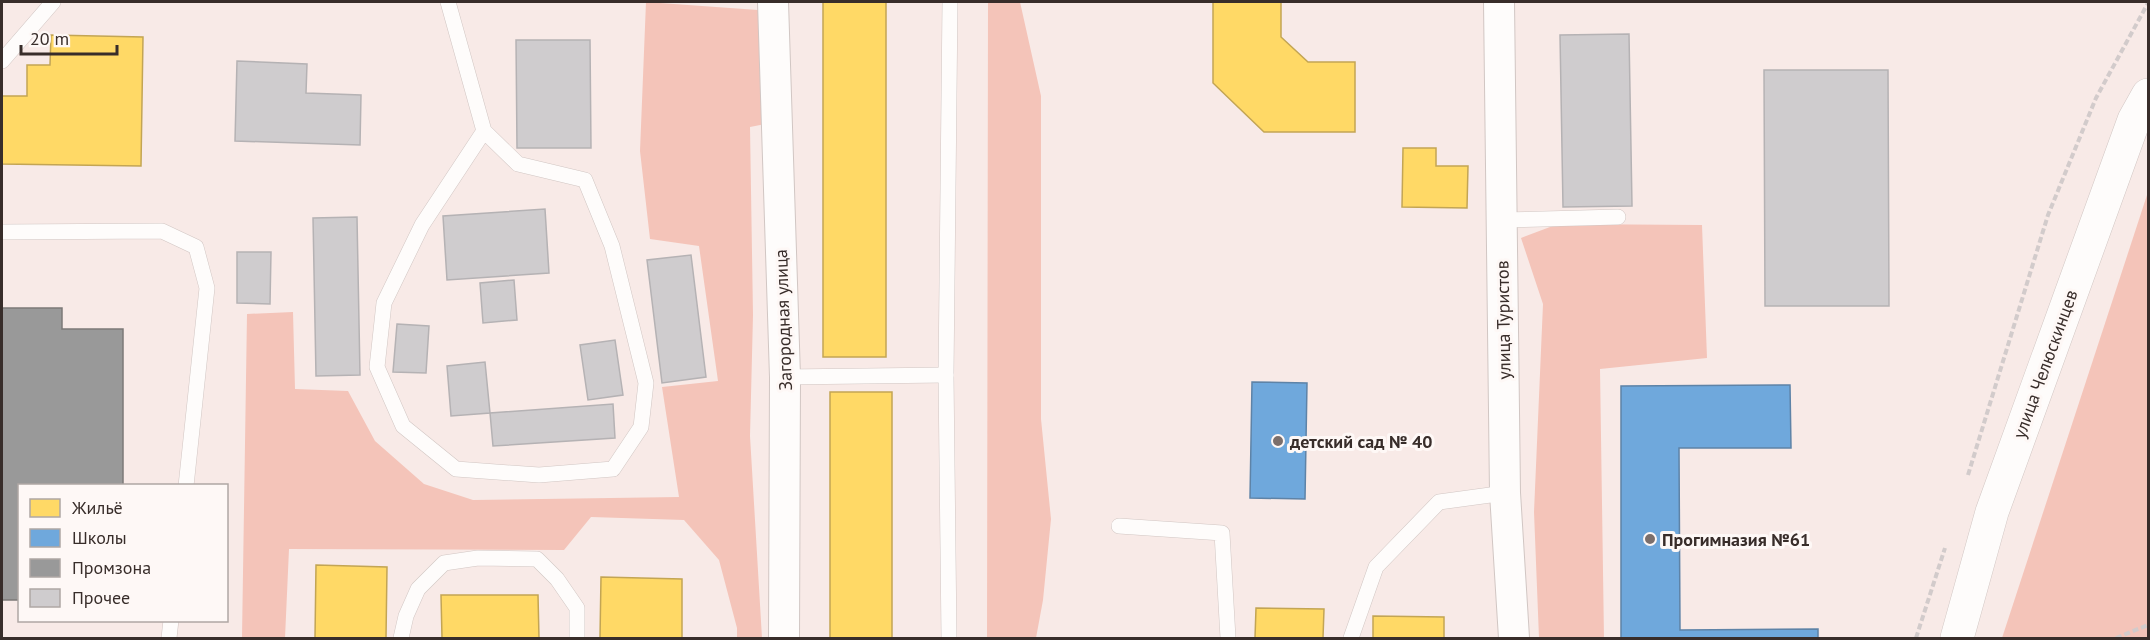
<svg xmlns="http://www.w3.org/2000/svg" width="2150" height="640" viewBox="0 0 2150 640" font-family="'PT Sans',sans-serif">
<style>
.green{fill:#f4c4b9}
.homes{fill:#ffd966;stroke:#c3a554;stroke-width:1.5}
.schools{fill:#6fa8dc;stroke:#5e83a7;stroke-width:1.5}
.industry{fill:#999;stroke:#7c7978;stroke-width:1.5}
.building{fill:#cfccce;stroke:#b5b2b4;stroke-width:1.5}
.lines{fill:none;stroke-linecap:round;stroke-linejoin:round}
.service-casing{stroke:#d1c6c3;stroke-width:16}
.minor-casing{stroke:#d1c6c3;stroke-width:32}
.primary-casing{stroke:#d1c6c3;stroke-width:34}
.path{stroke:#d2cbcb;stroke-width:4;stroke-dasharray:6 3;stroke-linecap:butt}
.service{stroke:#fefcfb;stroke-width:15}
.minor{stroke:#fefcfb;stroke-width:30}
.primary{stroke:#fefcfb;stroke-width:33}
.poi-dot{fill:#7b6f6c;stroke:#fef8f6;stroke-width:2}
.labels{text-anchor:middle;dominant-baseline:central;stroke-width:6;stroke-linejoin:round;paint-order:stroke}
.street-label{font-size:18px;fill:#382d2a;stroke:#fef8f6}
.poi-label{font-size:18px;font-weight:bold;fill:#382d2a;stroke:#fef8f6;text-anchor:start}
</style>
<rect width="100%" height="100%" fill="#f8eae7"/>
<!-- green -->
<g class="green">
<polygon points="646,2 758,10 765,124 750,127 753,315 750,436 762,638 737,638 737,628 719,560 684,520 591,517 564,550 289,549 285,638 242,638 247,314 293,312 295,389 348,391 375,441 424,484 473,500 679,497 662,387 718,381 699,246 650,239 640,151"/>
<polygon points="988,2 1020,2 1041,96 1041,419 1051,519 1043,600 1036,638 987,638"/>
<polygon points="2148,192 2148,638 2002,638"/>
<polygon points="1558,224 1702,225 1707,358 1600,369 1604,638 1539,638 1534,512 1543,304 1521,238"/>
</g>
<!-- homes -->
<g class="homes">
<rect x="823" y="2" width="63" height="355"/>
<polygon points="1213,2 1281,2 1281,37 1308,62 1355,62 1355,132 1264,132 1213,83"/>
<polygon points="51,35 143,37 141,166 2,164 2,96 27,96 27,65 50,65"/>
<polygon points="1403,148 1436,148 1436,166 1468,166 1467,208 1402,207"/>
<rect x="830" y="392" width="62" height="246"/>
<polygon points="316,565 387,567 386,638 315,638"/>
<polygon points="601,577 682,579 682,638 600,638"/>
<polygon points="441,595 538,595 539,638 442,638"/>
<polygon points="1256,608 1324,609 1323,638 1255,638"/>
<polygon points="1373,616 1444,617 1444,638 1373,638"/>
</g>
<!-- schools -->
<g class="schools">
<polygon points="1252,382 1307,383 1305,499 1250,498"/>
<polygon points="1790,385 1791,448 1679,448 1680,630 1818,629 1818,638 1621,638 1621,386"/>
</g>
<!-- industry -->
<polygon class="industry" points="2,308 62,308 62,329 123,329 123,486 20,486 20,600 2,600"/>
<!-- building -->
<g class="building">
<polygon points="1629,34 1632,206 1563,207 1560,35"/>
<polygon points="516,40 590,40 591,148 517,148"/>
<polygon points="237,61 307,64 306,93 361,95 360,145 235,141"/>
<polygon points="1764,70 1888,70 1889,306 1765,306"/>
<polygon points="545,209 549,273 447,280 443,216"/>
<polygon points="357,217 360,375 316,376 313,218"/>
<polygon points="237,252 271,252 270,304 237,303"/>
<polygon points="691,255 706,377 662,383 647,260"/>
<polygon points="514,280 517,320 483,323 480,283"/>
<polygon points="397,324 429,326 426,373 393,372"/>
<polygon points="615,340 623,395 588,400 580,345"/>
<polygon points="485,362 490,413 451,416 447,366"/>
<polygon points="613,404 615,438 493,446 490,413"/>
</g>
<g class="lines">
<defs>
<g id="service">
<polyline points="448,2 484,131 518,164 585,180 612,246 646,383 641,427 613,469 539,475 456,469 403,426 377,367 384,303 422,225 484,131"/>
<polyline points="2,61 53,2"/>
<polyline points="1502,220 1618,217"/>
<polyline points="2,232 162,231 196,247 207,288 186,486"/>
<polyline points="785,377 946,375"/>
<polyline points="1119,526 1222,533 1228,638"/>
<polyline points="169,638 171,620"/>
<polyline points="401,638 406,616 418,589 444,563 478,558 537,559 557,579 577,608 577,638"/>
<polyline points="949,638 946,375 950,2"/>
<polyline points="1351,638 1376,567 1439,502 1505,493"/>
</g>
<g id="minor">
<polyline points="773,2 785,377 784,638"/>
<polyline points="1499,2 1505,493 1514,638"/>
</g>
<polyline id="primary" points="1957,638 1992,512 2134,120 2148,95"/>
</defs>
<!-- service casing -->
<use href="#service" class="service-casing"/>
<!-- minor casing -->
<use href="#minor" class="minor-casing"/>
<!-- primary casing -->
<use href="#primary" class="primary-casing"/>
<!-- path -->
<g class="path">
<polyline points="1968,475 2048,215 2096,98 2148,3"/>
<polyline points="1916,638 1945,548"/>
<polyline points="2116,638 2148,625"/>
</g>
<!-- service -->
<use href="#service" class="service"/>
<!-- minor -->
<use href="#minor" class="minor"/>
<!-- primary -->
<use href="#primary" class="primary"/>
</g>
<!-- markers -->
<g class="poi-dot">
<circle cx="1278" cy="441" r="6"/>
<circle cx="1650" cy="539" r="6"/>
</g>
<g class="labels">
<!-- street labels -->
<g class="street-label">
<text transform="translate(783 320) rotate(-92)">Загородная улица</text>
<text transform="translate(1503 320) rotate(-91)">улица Туристов</text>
<text transform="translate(2045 364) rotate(-70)">улица Челюскинцев</text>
</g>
<!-- poi labels -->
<g class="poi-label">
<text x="1290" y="441">детский сад № 40</text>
<text x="1662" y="539">Прогимназия №61</text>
</g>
</g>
<!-- border -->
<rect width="2150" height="640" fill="none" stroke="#382d2a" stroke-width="6"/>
<!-- legend -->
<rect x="18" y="484" width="210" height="138" fill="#fef8f6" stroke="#afa7a4" stroke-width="1.5"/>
<rect x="30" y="499" width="30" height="18" fill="#ffd966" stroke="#afa7a4" stroke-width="1.5"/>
<text x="72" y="514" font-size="18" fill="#382d2a">Жильё</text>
<rect x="30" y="529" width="30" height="18" fill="#6fa8dc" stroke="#afa7a4" stroke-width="1.5"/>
<text x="72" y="544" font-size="18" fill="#382d2a">Школы</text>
<rect x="30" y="559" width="30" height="18" fill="#999999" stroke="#afa7a4" stroke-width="1.5"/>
<text x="72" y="574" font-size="18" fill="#382d2a">Промзона</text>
<rect x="30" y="589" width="30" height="18" fill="#cfccce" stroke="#afa7a4" stroke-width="1.5"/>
<text x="72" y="604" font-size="18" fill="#382d2a">Прочее</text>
<!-- scale -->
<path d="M21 45v9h96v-9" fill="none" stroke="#382d2a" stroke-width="3"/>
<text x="30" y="45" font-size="18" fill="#382d2a" stroke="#fef8f6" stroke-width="4.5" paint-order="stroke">20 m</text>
</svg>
